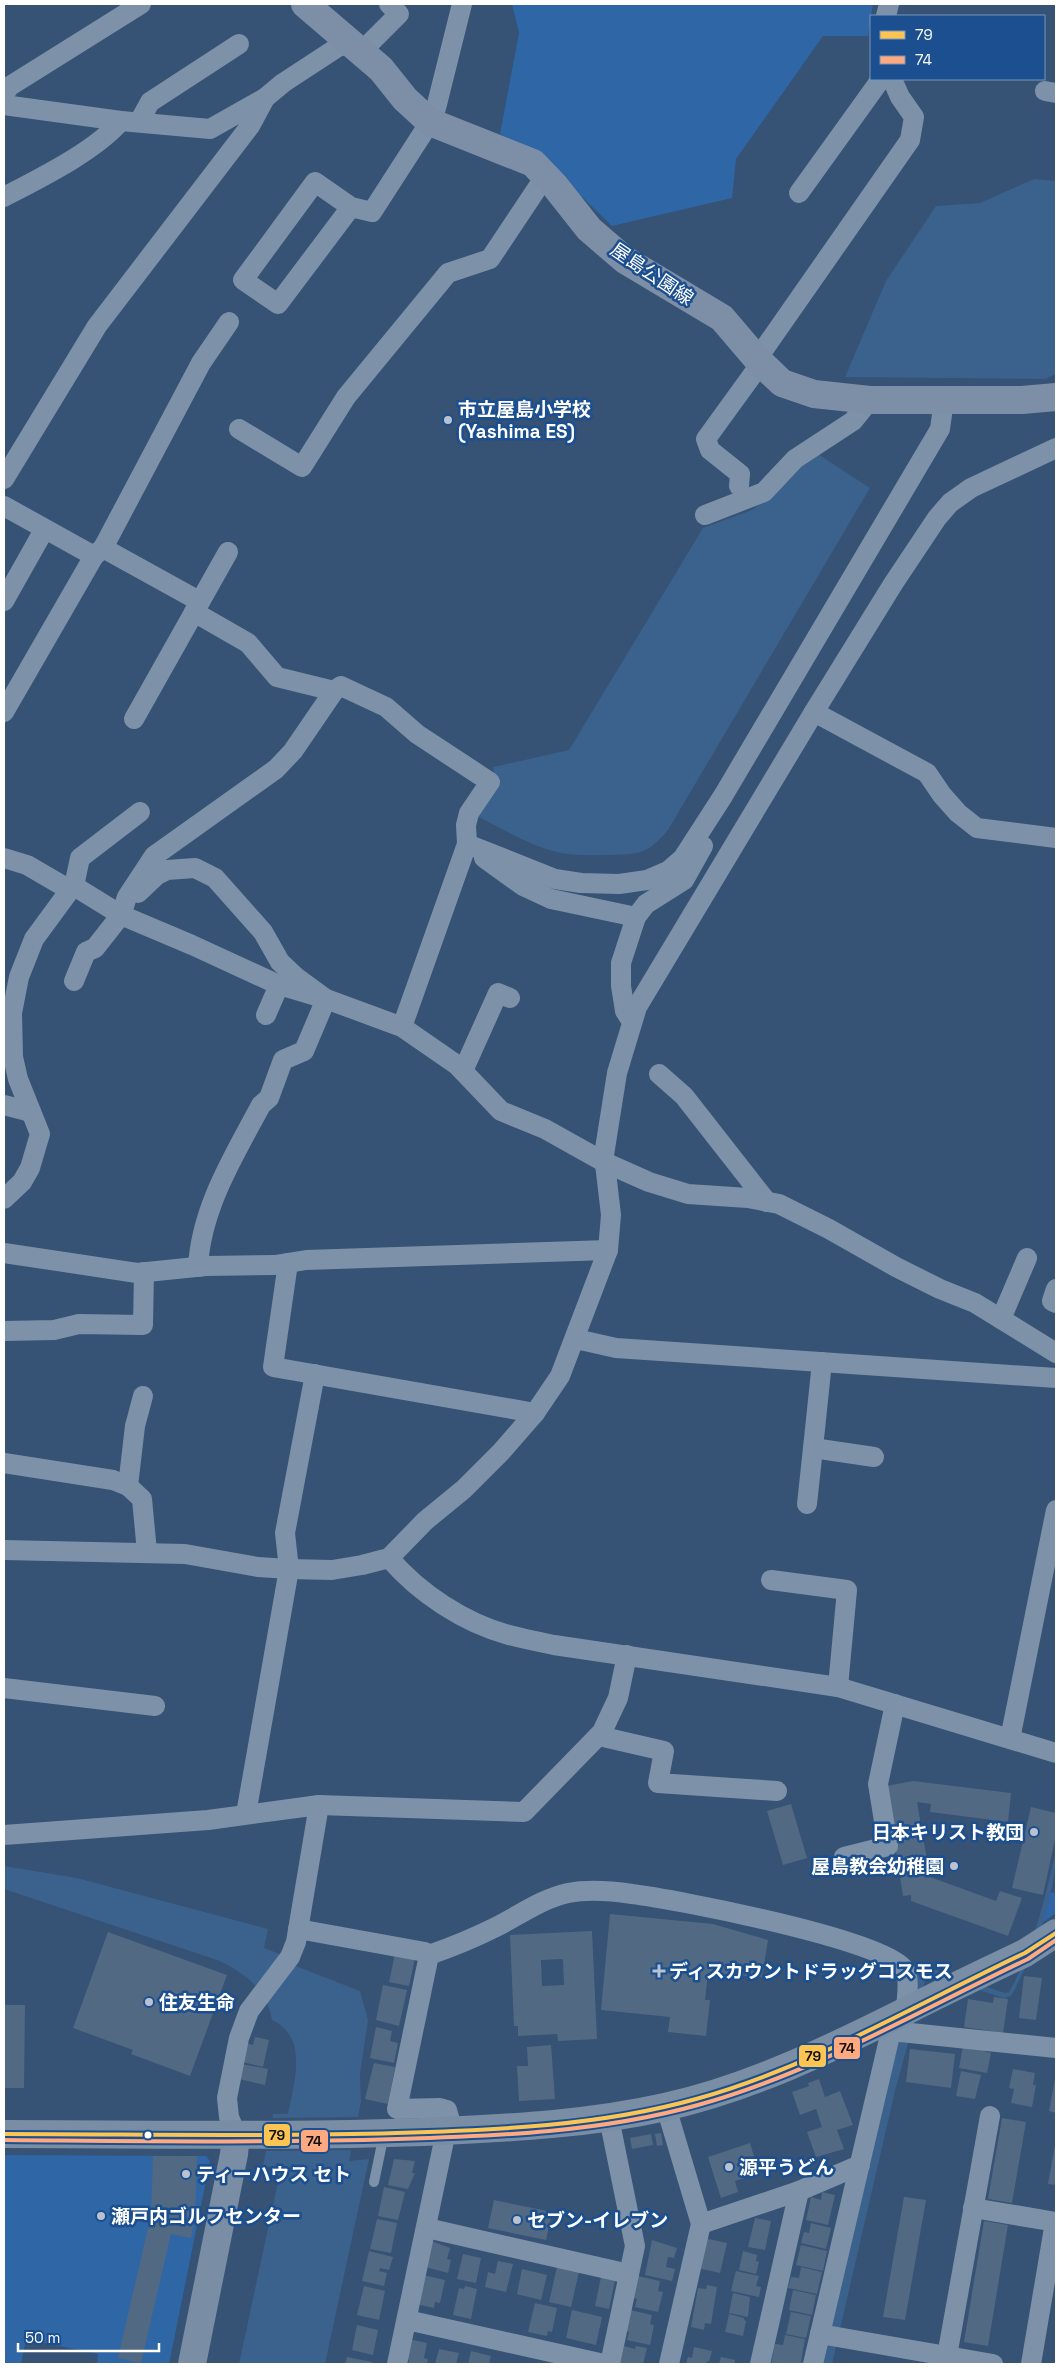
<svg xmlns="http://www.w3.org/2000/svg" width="1060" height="2368" viewBox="0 0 1060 2368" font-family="'Space Grotesk','Noto Sans JP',sans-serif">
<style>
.green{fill:#2f66a5}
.water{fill:#3b618d}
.pier{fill:#365274}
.building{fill:#526984;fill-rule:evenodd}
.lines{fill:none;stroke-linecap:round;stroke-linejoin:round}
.lane{stroke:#7d92a8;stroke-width:10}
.street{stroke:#7d92a8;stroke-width:20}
.secondary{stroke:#798da4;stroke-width:28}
.primary{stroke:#7d8ea7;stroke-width:28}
.bus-1-casing{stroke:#1b4f8f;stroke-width:8}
.bus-2-casing{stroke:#1b4f8f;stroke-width:8}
.bus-1{stroke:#fcc553;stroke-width:4}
.bus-2{stroke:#ffa980;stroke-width:4}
.poi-dot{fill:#b9c2ce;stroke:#1b4f8f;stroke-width:2}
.bus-dot{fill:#fff;stroke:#1b4f8f;stroke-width:2}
.labels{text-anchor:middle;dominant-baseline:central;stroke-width:5;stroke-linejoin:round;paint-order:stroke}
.street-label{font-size:19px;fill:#fff;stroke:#1b4f8f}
.poi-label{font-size:19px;font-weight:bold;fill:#fff;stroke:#1b4f8f;text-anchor:start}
.line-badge{stroke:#1b4f8f;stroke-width:2}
.pale-badge-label{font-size:14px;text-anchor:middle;font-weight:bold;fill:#111}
</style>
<rect width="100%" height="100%" fill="#365274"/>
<!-- green -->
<g class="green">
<polygon points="512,4 873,4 868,36 823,36 736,159 732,198 612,226 547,163 500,134 519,33"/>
<polygon points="1050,1892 1056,1893 1056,1913 1042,1923"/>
<polygon points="4,2155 197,2156 206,2156 210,2161 169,2364 97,2364 98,2354 26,2339 21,2364 4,2364"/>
</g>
<!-- water -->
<g class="water">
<polygon points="1034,179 1056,181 1056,374 1045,379 845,377 886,281 936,206 980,203"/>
<path d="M818 454 870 488 668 830C647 855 639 854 608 855 592 855 577 856 562 853 533 848 500 827 474 815L496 785 493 767 569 750 703 528 752 510 772 496 803 464Z"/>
<path d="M1056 1851C1056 1897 1033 1957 1011 1996L1004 1998 927 1974 895 2091 832 2364H821L883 2089 917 1969 915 1963 1005 1993 1009 1992C1034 1948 1044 1900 1056 1851Z"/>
<path d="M4 1866 77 1878 268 1929 264 1948 285 1956 296 1966 360 1991 368 2020 360 2074 361 2102 349 2161 369 2159 325 2364H239L279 2177 274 2167 263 2166 273 2114H288C294 2083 309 2037 272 2020 267 1990 246 1974 220 1961L4 1889Z"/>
</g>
<!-- pier -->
<polygon class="pier" points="361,2117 354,2150 264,2151 270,2118"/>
<!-- building -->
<g class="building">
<polygon points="913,1781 1011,1793 1008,1822 930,1812 931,1804 917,1802 930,1877 996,1901 1000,1891 1022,1898 1008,1936 911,1901 911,1895 903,1896 886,1786"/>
<polygon points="791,1804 807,1858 783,1865 767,1811"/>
<polygon points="1031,1807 1056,1813 1056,1835 1043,1895 1012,1888"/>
<polygon points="610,1914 713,1924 768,1940 762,1977 708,1973 705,2000 710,2000 706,2036 668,2032 670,2017 601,2010"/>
<path d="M592 1931 597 2039 558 2041 557 2034 518 2036V2026H514L510 1935ZM563 1959 564 1985 542 1986 541 1960Z"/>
<polygon points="108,1932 227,1975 190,2076 131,2054 133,2050 73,2028"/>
<polygon points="395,1954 415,1958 409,1986 389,1982"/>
<polygon points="1024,1976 1042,1978 1036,2020 1019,2018"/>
<polygon points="383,1985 407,1990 399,2026 376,2020"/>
<polygon points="994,1997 1008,1999 1003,2033 964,2027 968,1999 993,2003"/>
<polygon points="4,2005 25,2005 24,2088 4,2088"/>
<polygon points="376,2027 392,2031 390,2041 398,2043 394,2063 370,2058"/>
<polygon points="255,2037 269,2040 263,2067 242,2062 247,2043 253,2045"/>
<polygon points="551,2045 555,2099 519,2101 517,2066 528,2066 527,2047"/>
<polygon points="963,2045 985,2049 984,2051 991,2053 987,2073 959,2068"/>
<polygon points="910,2049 955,2054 951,2088 906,2082"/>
<polygon points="374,2063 395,2067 388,2104 365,2099"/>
<polygon points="242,2064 268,2069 265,2085 239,2079"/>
<polygon points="1013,2069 1035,2073 1033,2085 1036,2085 1032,2107 1011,2103 1014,2089 1009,2088"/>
<polygon points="961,2071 981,2075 975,2099 956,2096"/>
<polygon points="819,2079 825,2097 840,2091 853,2125 837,2130 844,2149 816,2157 807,2132 822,2127 816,2109 800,2115 792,2092 809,2086 808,2083"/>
<polygon points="1055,2079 1056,2079 1056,2113 1049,2111"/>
<polygon points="1002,2118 1026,2122 1012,2203 988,2199"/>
<polygon points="661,2133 663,2145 657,2146 655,2134"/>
<polygon points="651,2134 653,2145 632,2149 630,2138"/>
<polygon points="750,2143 759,2174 735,2181 738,2192 721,2198 708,2157"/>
<polygon points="1055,2145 1056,2145 1056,2185 1048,2184"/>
<polygon points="153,2156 197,2156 195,2218 191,2238 171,2234 141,2363 118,2358 151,2215"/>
<polygon points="394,2159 415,2161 412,2173 415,2173 408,2189 388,2185"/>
<polygon points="384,2187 405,2192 398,2220 378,2216"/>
<polygon points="822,2192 835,2195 828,2225 806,2220 811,2197 821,2200"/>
<polygon points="904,2197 926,2200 905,2320 883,2317"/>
<polygon points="494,2200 552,2212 546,2240 488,2228"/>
<polygon points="755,2218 771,2221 765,2250 748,2247"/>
<polygon points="377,2219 397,2223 391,2253 370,2249"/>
<polygon points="984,2221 1008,2225 988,2346 964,2342"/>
<polygon points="811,2223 831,2228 826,2249 801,2243 804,2232 809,2233"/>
<polygon points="704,2238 727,2243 720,2273 697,2268"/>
<polygon points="652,2240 677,2248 674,2258 668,2257 666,2267 675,2269 672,2281 645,2275"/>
<polygon points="431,2241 450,2248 447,2259 451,2260 448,2273 425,2267"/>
<polygon points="801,2245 827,2251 823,2271 796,2265"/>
<polygon points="369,2251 393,2257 389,2270 380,2268 379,2271 387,2273 384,2286 362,2281"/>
<polygon points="743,2251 757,2255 756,2261 759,2262 756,2274 739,2270"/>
<polygon points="463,2254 481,2258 476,2283 457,2279"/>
<polygon points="498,2261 513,2264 506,2292 485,2287 488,2272 495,2274"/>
<polygon points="557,2267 579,2272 571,2307 549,2302"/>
<polygon points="801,2267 822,2272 817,2294 788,2288 791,2277 799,2278"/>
<polygon points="522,2269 547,2275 541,2300 517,2294"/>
<polygon points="736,2271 759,2276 756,2286 761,2287 759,2297 731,2291"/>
<polygon points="423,2275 445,2280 440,2303 435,2302 434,2308 416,2304"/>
<polygon points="638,2276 660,2281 658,2291 663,2292 658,2312 635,2307 637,2299 634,2298"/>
<polygon points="601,2277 615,2281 609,2309 595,2306"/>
<polygon points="707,2285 717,2287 711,2324 705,2323 704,2330 691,2327 698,2288 706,2289"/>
<polygon points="364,2286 385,2291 379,2320 357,2315"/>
<polygon points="465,2286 477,2289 471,2319 453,2315 459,2288 464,2289"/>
<polygon points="793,2290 816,2295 812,2315 789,2310"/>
<polygon points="733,2293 750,2297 748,2317 729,2313"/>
<polygon points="535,2303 557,2308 552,2332 548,2331 547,2336 528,2332"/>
<polygon points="572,2310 602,2317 596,2345 566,2338"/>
<polygon points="630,2310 652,2315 650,2324 654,2325 650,2345 627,2340 629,2332 625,2331"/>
<polygon points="791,2312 811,2316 806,2338 786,2334"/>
<polygon points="729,2314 744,2318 744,2320 746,2321 743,2336 725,2332"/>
<polygon points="357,2325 378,2330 373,2355 352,2350"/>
<polygon points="785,2335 805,2339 801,2362 807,2364 771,2364 775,2344 783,2345"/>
<polygon points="408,2339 427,2343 424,2358 428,2359 427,2364 408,2364 409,2360 404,2359"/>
<polygon points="624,2346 635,2349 636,2346 647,2348 643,2364 620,2364"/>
<polygon points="694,2347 712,2351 709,2362 707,2361 706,2364 686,2364 688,2357 692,2358"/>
<polygon points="439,2349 459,2353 456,2364 435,2364"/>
<polygon points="471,2351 491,2356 489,2364 468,2364"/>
<polygon points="347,2357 372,2362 372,2364 345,2364"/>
<polygon points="721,2357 735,2360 734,2364 719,2364"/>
</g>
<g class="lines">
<!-- lane -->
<polyline class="lane" points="374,2182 384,2134"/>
<!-- street -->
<g class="street">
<polyline points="886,16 889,4"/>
<polyline points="361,52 399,14 389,4"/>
<polyline points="1045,91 1056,93"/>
<polyline points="4,94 10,86 141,4"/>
<polyline points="4,105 121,121 210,129 265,98 283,83 338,47 350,43"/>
<polyline points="139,122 150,102 239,44"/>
<polyline points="799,193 881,79"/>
<path d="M4 197C40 178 94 152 121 121"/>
<polyline points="351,207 278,304 243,280 315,182 351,207 372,212 430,122 436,108 462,4"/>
<polyline points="757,359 910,140 914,117 900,97 892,79"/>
<polyline points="239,429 302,467 346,397 448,273 490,259 546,175"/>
<polyline points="4,479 97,326 250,126 265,98"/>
<polyline points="739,486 740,474 710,450 706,439 761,363"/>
<polyline points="4,506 94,556 103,548 199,601"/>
<polyline points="705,515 764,492 795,459 853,421 870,400"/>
<polyline points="103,548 201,363 229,322"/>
<polyline points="4,601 44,530"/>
<polyline points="194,612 248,643 277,677 334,691"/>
<polyline points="4,712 94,556"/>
<polyline points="814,712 927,773 942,795 958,813 977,828 1056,838"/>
<polyline points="134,719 228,552"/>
<polyline points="467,844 555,879 581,883 619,884 647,880 668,871 683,858 723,796 940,429 944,400"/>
<polyline points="4,858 27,865 70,890 74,886 121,915 192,945 279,985 326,999 402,1027 457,1065 501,1111 545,1129 604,1162 649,1182 688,1194 748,1198 779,1204 829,1229 896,1267 940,1289 975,1303 1056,1353"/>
<polyline points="484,858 523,886 551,899 636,917"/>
<polyline points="74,886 80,858 140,812"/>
<path d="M138 893 157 875 167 870 195 868 215 878 263 932 280 962 296 977 326 999 304 1051 283 1060 269 1098 261 1105C234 1156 201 1208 198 1267"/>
<polyline points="74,981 86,952 95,948 121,915 127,897 154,856 276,769 293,751 334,691 341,686 386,707 417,734 490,782 469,813 466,825 467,844 402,1027"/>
<polyline points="266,1015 279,985"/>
<polyline points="632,1022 625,1011 621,986 621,963 636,917 646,904 684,880 703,846"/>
<polyline points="463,1071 498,993 510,998"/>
<polyline points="659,1074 684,1096 767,1202"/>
<polyline points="4,1105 31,1112"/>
<polyline points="4,1199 22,1182 30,1168 40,1134 18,1079 13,1057 12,1013 19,977 34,939 70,890"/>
<polyline points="4,1253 137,1273 206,1266 275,1265 306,1260 608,1250"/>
<polyline points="288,1263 273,1367 535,1413"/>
<polyline points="1056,1289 1052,1301 1056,1303"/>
<polyline points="1001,1319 1027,1258"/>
<polyline points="4,1331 54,1330 79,1324 143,1325 144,1272"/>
<polyline points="576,1339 616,1348 1056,1378"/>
<polyline points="822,1362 813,1448 874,1457"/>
<polyline points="4,1463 113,1480 128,1486 142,1499 147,1552"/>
<polyline points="128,1486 135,1426 143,1396"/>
<polyline points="807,1504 813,1448"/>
<polyline points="4,1550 185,1554 258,1567 289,1569 332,1570 362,1565 389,1558 425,1521 464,1489 501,1452 535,1413 560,1376 608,1250 611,1215 604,1155 617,1073 637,1007 814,712 893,584 937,518 950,503 971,488 1056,448"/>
<path d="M389 1558C419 1593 464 1623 509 1635 524 1639 539 1642 554 1645L838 1687 1056 1753"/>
<polyline points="771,1580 847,1590 838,1687"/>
<polyline points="4,1688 155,1706"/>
<polyline points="599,1736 664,1751 658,1783 777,1791"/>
<polyline points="1010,1739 1056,1510"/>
<polyline points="246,1814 289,1569 285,1533 315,1374"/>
<polyline points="4,1835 208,1820 319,1805 524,1812 602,1732 618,1698 627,1655"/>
<polyline points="844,1857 888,1846 878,1784 895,1704"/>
<polyline points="298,1929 425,1952 429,1955 397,2109 440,2108 447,2110 449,2117 397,2364"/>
<path d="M429 1955C452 1947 474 1938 496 1927 520 1915 541 1899 568 1893 588 1889 612 1891 632 1894 674 1899 886 1940 904 1969 911 1979 906 1999 906 2011"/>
<polyline points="891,2031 1056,2048"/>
<polyline points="666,2107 701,2224 669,2364"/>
<polyline points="609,2118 635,2246 610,2364"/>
<polyline points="236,2134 229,2117 227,2098 239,2038 249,2011 290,1957 296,1942 319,1805"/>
<polyline points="973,2208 1056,2222"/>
<polyline points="701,2224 799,2191 860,2165"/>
<polyline points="427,2228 629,2274"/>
<polyline points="407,2320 604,2364"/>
<polyline points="820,2334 993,2364"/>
<polyline points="947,2356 990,2116"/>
<polyline points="760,2364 799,2191"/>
<polyline points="813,2364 891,2031 887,2021"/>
<polyline points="1031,2364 1055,2222"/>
</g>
<!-- secondary -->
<g class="secondary">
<path d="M4 2134C143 2134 283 2137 423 2132 505 2128 585 2125 665 2107 750 2088 828 2050 906 2011 945 1991 985 1972 1025 1953L1056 1933"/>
<polyline points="192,2364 234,2154 236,2134"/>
</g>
<!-- primary -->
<polyline class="primary" points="305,4 381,69 405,99 430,122 533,163 555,186 589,229 625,260 722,318 757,359 782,383 814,394 870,400 1022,400 1056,397"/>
<defs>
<path id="bus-1" d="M4 2134C135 2134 266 2137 396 2133 496 2130 599 2126 696 2099 812 2067 917 2004 1025 1953L1056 1933"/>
<path id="bus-2" d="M4 2140C135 2141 266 2143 397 2139 498 2136 601 2132 698 2105 814 2073 920 2010 1028 1959L1056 1940"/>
</defs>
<!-- bus-1 casing -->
<use href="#bus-1" class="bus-1-casing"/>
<!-- bus-2 casing -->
<use href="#bus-2" class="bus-2-casing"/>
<!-- bus-1 -->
<use href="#bus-1" class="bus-1"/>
<!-- bus-2 -->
<use href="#bus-2" class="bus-2"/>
</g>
<!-- markers -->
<g class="poi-dot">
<circle cx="448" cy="420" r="5"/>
<circle cx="1034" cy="1832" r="5"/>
<circle cx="954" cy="1866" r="5"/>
<path d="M656.5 1963.5h5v5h5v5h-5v5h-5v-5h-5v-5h5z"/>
<circle cx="149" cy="2002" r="5"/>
<circle cx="729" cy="2167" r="5"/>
<circle cx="186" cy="2174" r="5"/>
<circle cx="101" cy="2216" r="5"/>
<circle cx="517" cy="2220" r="5"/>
</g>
<circle class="bus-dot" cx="148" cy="2135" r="4.5"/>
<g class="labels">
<!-- street labels -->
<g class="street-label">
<text transform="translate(652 274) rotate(34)">屋島公園線</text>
</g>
<!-- poi labels -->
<g class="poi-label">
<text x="458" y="409">市立屋島小学校<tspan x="458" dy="22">(Yashima ES)</tspan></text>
<text x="1024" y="1832" text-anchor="end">日本キリスト教団</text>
<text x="944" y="1866" text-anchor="end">屋島教会幼稚園</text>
<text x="669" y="1971">ディスカウントドラッグコスモス</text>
<text x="159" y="2002">住友生命</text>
<text x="739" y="2167">源平うどん</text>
<text x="196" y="2174">ティーハウス セト</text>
<text x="111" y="2216">瀬戸内ゴルフセンター</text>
<text x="527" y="2220">セブン-イレブン</text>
</g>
</g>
<g class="line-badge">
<rect x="833" y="2036" width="28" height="24" rx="5" fill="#ffa980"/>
<rect x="798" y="2044" width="29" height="24" rx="5" fill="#fcc553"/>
<rect x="263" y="2123" width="28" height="24" rx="5" fill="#fcc553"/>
<rect x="300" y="2129" width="29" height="24" rx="5" fill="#ffa980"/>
</g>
<g class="pale-badge-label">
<text x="847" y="2053">74</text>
<text x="813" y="2061">79</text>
<text x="277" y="2140">79</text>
<text x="314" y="2146">74</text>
</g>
<!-- border -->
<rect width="1060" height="2368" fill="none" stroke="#ffffff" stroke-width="10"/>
<!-- legend -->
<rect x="870" y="15" width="175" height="65" fill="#1b4f8f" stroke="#7695bc"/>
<rect x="880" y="31" width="25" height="8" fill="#fcc553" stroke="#7695bc"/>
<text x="915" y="40" font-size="15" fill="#ffffff">79</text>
<rect x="880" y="56" width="25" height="8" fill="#ffa980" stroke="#7695bc"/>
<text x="915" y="65" font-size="15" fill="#ffffff">74</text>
<!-- scale -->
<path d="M18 2343v8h141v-8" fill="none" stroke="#ffffff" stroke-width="2.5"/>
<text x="25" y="2343" font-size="15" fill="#ffffff" stroke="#1b4f8f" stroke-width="4" paint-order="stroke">50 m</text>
</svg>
